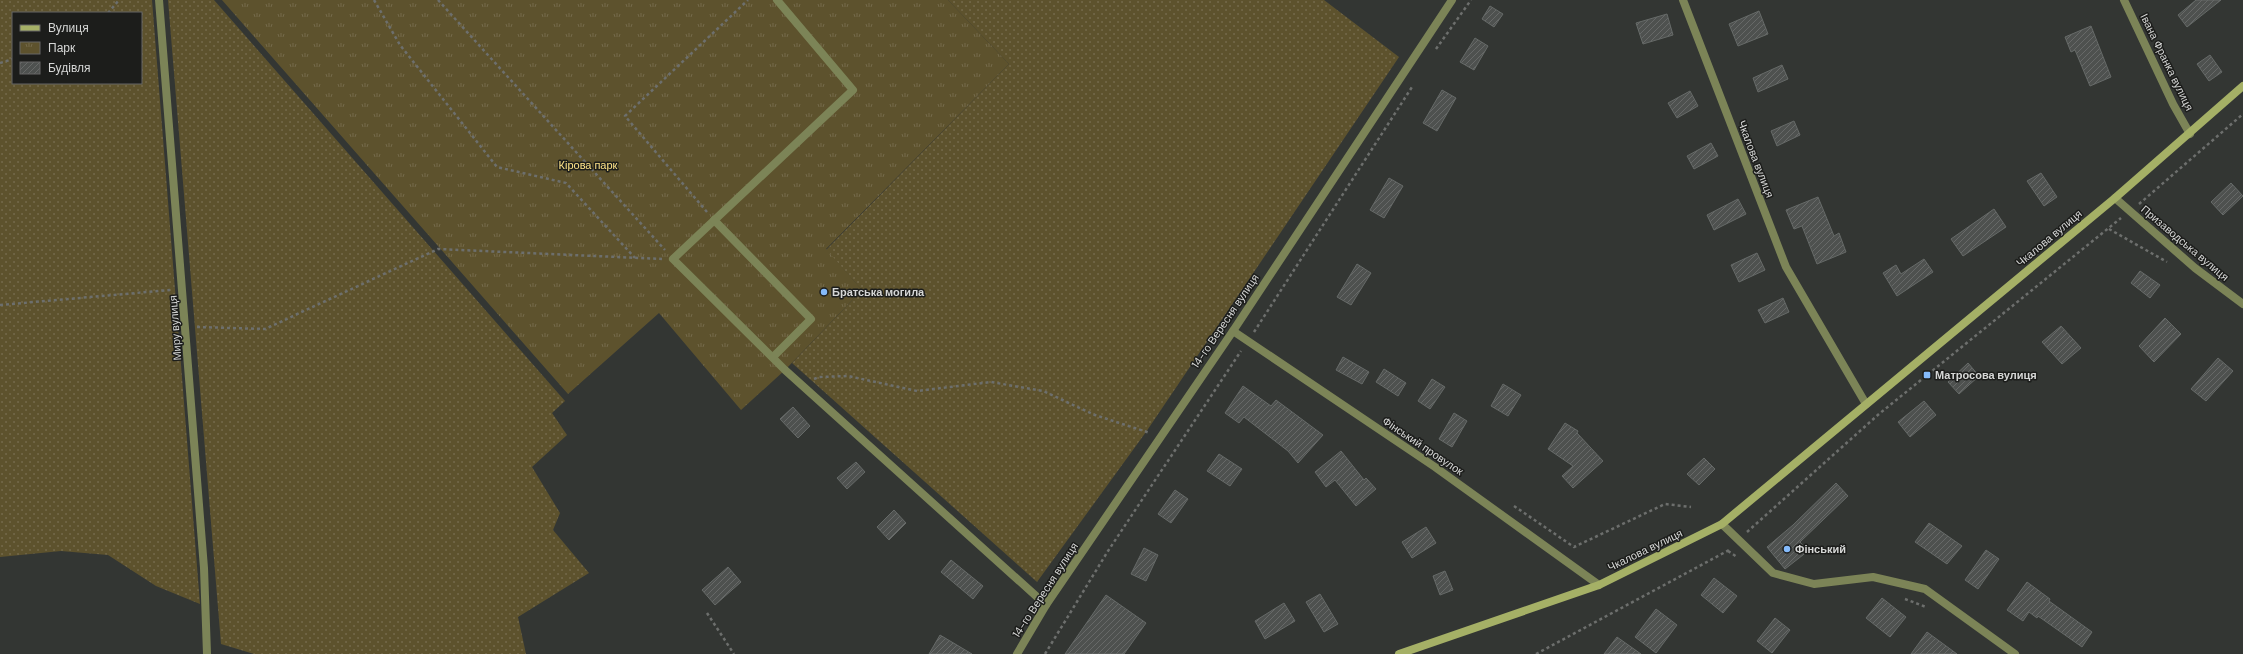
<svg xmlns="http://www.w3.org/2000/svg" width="2243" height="654" viewBox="0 0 2243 654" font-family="'DM Sans',sans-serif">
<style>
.grass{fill:url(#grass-dots);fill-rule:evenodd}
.park{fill:url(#park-tufts)}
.building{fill:url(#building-hatch);stroke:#666a68}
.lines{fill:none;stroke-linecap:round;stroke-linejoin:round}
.path{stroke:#6d6f6d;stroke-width:2.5;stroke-dasharray:3 3;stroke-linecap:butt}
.service{stroke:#7c8457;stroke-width:8}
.minor{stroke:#7c8457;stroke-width:8}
.secondary{stroke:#a5b066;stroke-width:8}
.poi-dot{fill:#85bbfb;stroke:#1c1d1b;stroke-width:1.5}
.labels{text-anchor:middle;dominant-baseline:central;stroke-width:3;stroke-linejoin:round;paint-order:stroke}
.street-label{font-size:11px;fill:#d6d7d6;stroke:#1c1d1b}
.park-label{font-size:11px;fill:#fee388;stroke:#1c1d1b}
.poi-label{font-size:11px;font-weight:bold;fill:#d6d7d6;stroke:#1c1d1b;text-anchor:start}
</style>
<defs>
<pattern id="grass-dots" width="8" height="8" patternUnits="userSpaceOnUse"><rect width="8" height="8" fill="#5d522d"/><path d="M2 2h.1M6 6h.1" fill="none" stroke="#746a4b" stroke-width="1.8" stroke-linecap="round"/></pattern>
<pattern id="park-tufts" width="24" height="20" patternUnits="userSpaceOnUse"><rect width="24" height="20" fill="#5d522d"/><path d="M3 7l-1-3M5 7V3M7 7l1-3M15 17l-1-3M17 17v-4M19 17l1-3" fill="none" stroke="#746a4b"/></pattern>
<pattern id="building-hatch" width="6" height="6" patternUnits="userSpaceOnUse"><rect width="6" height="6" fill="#4e514f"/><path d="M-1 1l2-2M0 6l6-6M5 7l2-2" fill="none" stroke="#676968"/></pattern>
</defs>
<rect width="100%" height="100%" fill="#333633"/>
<!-- grass -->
<g class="grass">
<path d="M0 0H152L200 604 156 586 108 555 61 551 0 557ZM13 13H141V83H13Z"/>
<polygon points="168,0 214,0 565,401 552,413 567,435 532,467 560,513 553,530 589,573 518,617 526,654 254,654 221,644"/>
<polygon points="948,0 1324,0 1399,57 1146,432 1037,582 792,363 862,290 826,250 1009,64"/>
</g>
<!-- park -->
<polygon class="park" points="222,0 948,0 1009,64 826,249 862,290 785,370 741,410 659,313 568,394"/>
<!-- building -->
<g class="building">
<polygon points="2196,0 2221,0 2187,27 2178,15"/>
<polygon points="1490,6 1503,14 1494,27 1482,19"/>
<polygon points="1759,11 1768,34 1738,46 1729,24"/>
<polygon points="1667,14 1673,35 1643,44 1636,23"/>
<polygon points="2091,26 2111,77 2090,86 2075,50 2071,52 2065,37"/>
<polygon points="1475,38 1488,46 1474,70 1460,62"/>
<polygon points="2210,55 2222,72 2209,81 2197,64"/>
<polygon points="1782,65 1788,79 1758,92 1753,78"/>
<polygon points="1442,90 1456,98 1437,131 1423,123"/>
<polygon points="1690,91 1698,106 1677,118 1668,103"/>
<polygon points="1794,121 1800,135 1777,146 1771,131"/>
<polygon points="1711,143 1718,156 1694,169 1687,156"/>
<polygon points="2041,173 2057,197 2044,206 2027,181"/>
<polygon points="1389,178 1403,186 1384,218 1370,210"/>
<polygon points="2231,183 2243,196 2223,215 2211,202"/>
<polygon points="1818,197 1834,236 1839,233 1846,252 1817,264 1802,226 1794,229 1786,210"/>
<polygon points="1738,199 1746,214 1714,230 1707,215"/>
<polygon points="1994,209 2006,227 1963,256 1951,239"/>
<polygon points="1757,253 1765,270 1739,282 1731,265"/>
<polygon points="1924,259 1933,272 1897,296 1883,273 1896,265 1901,274"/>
<polygon points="1357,264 1371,273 1351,305 1337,297"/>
<polygon points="2140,271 2160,285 2150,298 2131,283"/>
<polygon points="1783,298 1789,312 1765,323 1758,310"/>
<polygon points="2165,318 2181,334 2154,362 2139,346"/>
<polygon points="2061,326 2081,348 2062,364 2042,342"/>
<polygon points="1343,357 1369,372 1362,384 1336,370"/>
<polygon points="2218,358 2233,371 2206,401 2191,389"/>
<polygon points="1968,363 1979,376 1959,394 1948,382"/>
<polygon points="1384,369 1406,383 1398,396 1376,382"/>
<polygon points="1432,379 1445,387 1430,409 1418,401"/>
<polygon points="1503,384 1521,395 1508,416 1491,406"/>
<polygon points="1243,386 1271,406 1276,400 1323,435 1298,463 1288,451 1244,417 1239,423 1225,413"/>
<polygon points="1924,401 1936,415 1910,437 1898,422"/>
<polygon points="793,407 810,426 798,438 780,419"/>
<polygon points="1454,413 1467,421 1452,447 1439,439"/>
<polygon points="1565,423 1578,431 1577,433 1603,461 1573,488 1562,476 1573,466 1548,449"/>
<polygon points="1341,451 1364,480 1366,478 1376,489 1356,506 1335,480 1326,487 1315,472"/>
<polygon points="1219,454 1242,469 1230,486 1207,471"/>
<polygon points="1704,458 1715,469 1699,485 1687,474"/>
<polygon points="856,462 865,472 847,489 837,478"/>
<polygon points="1836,483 1848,496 1800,542 1808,551 1785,569 1767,547 1793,525"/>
<polygon points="1175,490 1188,499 1171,523 1158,514"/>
<polygon points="894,510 906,523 889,540 877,527"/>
<polygon points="1929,523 1962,546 1947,564 1915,542"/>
<polygon points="1426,527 1436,543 1412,558 1402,542"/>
<polygon points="1144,548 1158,555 1146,581 1131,574"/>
<polygon points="1986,550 1999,559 1978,589 1965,580"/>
<polygon points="951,560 983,586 973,599 941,572"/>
<polygon points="728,567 741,582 715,605 702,590"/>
<polygon points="1445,571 1453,590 1440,595 1433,576"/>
<polygon points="1714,578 1737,596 1723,613 1701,595"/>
<polygon points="2027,582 2050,599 2049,601 2092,632 2082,647 2038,616 2037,618 2029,612 2023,621 2007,610"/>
<polygon points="1320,594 1338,624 1324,632 1306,602"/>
<polygon points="1106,595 1146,623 1124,654 1065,654"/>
<polygon points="1882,598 1906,617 1890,637 1866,618"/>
<polygon points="1284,603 1295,621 1265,639 1255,621"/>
<polygon points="1656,609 1677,625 1656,653 1635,637"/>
<polygon points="1775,618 1790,630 1772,653 1757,641"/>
<polygon points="1927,632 1957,654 1911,654"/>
<polygon points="940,635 972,654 929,654"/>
<polygon points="1617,637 1641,654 1604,654"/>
</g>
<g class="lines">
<!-- path -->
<g class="path">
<polyline points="374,0 400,45 497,167 566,183 635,258"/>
<polyline points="438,0 665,250"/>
<polyline points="108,13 119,0"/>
<polyline points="1436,49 1471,0"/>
<polyline points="0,63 13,59"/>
<polyline points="2139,204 2243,114"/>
<polyline points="707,212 625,116 748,0"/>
<polyline points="2109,229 2167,262"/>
<polyline points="0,305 170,290"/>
<polyline points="197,327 265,329 438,249 662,259"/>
<polyline points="1254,332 1412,87"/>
<polyline points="814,379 819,377 848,376 917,391 991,382 1043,391 1095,415 1150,433"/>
<polyline points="1514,506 1574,547 1665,504 1691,507"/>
<polyline points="1747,532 1879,414 2121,218"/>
<polyline points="1728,551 1737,557"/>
<polyline points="1905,599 1926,607"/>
<polyline points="707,613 734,654"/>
<polyline points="1045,654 1108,551 1241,351"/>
<polyline points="1536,654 1731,549"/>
</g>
<!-- service -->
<g class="service">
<polyline points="777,0 853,90 673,259 785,370 1046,605"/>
<polyline points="714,220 811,319 773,357"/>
</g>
<!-- minor -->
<g class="minor">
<polyline points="159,0 204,568 207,654"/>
<polyline points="1683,0 1786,267 1866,404"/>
<polyline points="2124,0 2173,104 2190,134"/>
<polyline points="2115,198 2195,268 2243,304"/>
<polyline points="1233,331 1435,467 1599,585"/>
<polyline points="1722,524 1773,573 1814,584 1873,577 1925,589 2015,654"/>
<polyline points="1017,654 1046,605 1233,331 1452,0"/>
</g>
<!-- secondary -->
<polyline class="secondary" points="1399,654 1599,585 1722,524 2115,198 2243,86"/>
</g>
<!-- markers -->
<g class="poi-dot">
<circle cx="824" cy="292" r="4"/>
<rect x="1923" y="371" width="8" height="8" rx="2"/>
<circle cx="1787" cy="549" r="4"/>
</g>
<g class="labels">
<!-- street labels -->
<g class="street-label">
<text transform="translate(2167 62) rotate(64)">Івана Франка вулиця</text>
<text transform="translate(1756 159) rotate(69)">Чкалова вулиця</text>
<text transform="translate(2049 238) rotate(-40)">Чкалова вулиця</text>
<text transform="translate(2185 243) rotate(40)">Призаводська вулиця</text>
<text transform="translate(1225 321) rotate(-56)">14-го Вересня вулиця</text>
<text transform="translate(175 328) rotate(-94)">Миру вулиця</text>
<text transform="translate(1423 446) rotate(34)">Фінський провулок</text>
<text transform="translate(1645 550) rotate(-26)">Чкалова вулиця</text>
<text transform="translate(1045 590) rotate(-57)">14-го Вересня вулиця</text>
</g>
<!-- park labels -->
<g class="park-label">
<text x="588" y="165">Кірова парк</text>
</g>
<!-- poi labels -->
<g class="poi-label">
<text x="832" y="292">Братська могила</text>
<text x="1935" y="375">Матросова вулиця</text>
<text x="1795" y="549">Фінський</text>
</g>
</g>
<!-- legend -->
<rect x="12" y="12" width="130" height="72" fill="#1c1d1b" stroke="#666766"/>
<rect x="20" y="25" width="20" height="6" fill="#a5b066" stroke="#666766"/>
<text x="48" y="32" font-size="12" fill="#d6d7d6">Вулиця</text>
<rect x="20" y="42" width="20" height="12" fill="url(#park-tufts)" stroke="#666766"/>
<text x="48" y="52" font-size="12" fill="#d6d7d6">Парк</text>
<rect x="20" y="62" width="20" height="12" fill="url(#building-hatch)" stroke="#666766"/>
<text x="48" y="72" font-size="12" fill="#d6d7d6">Будівля</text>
</svg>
